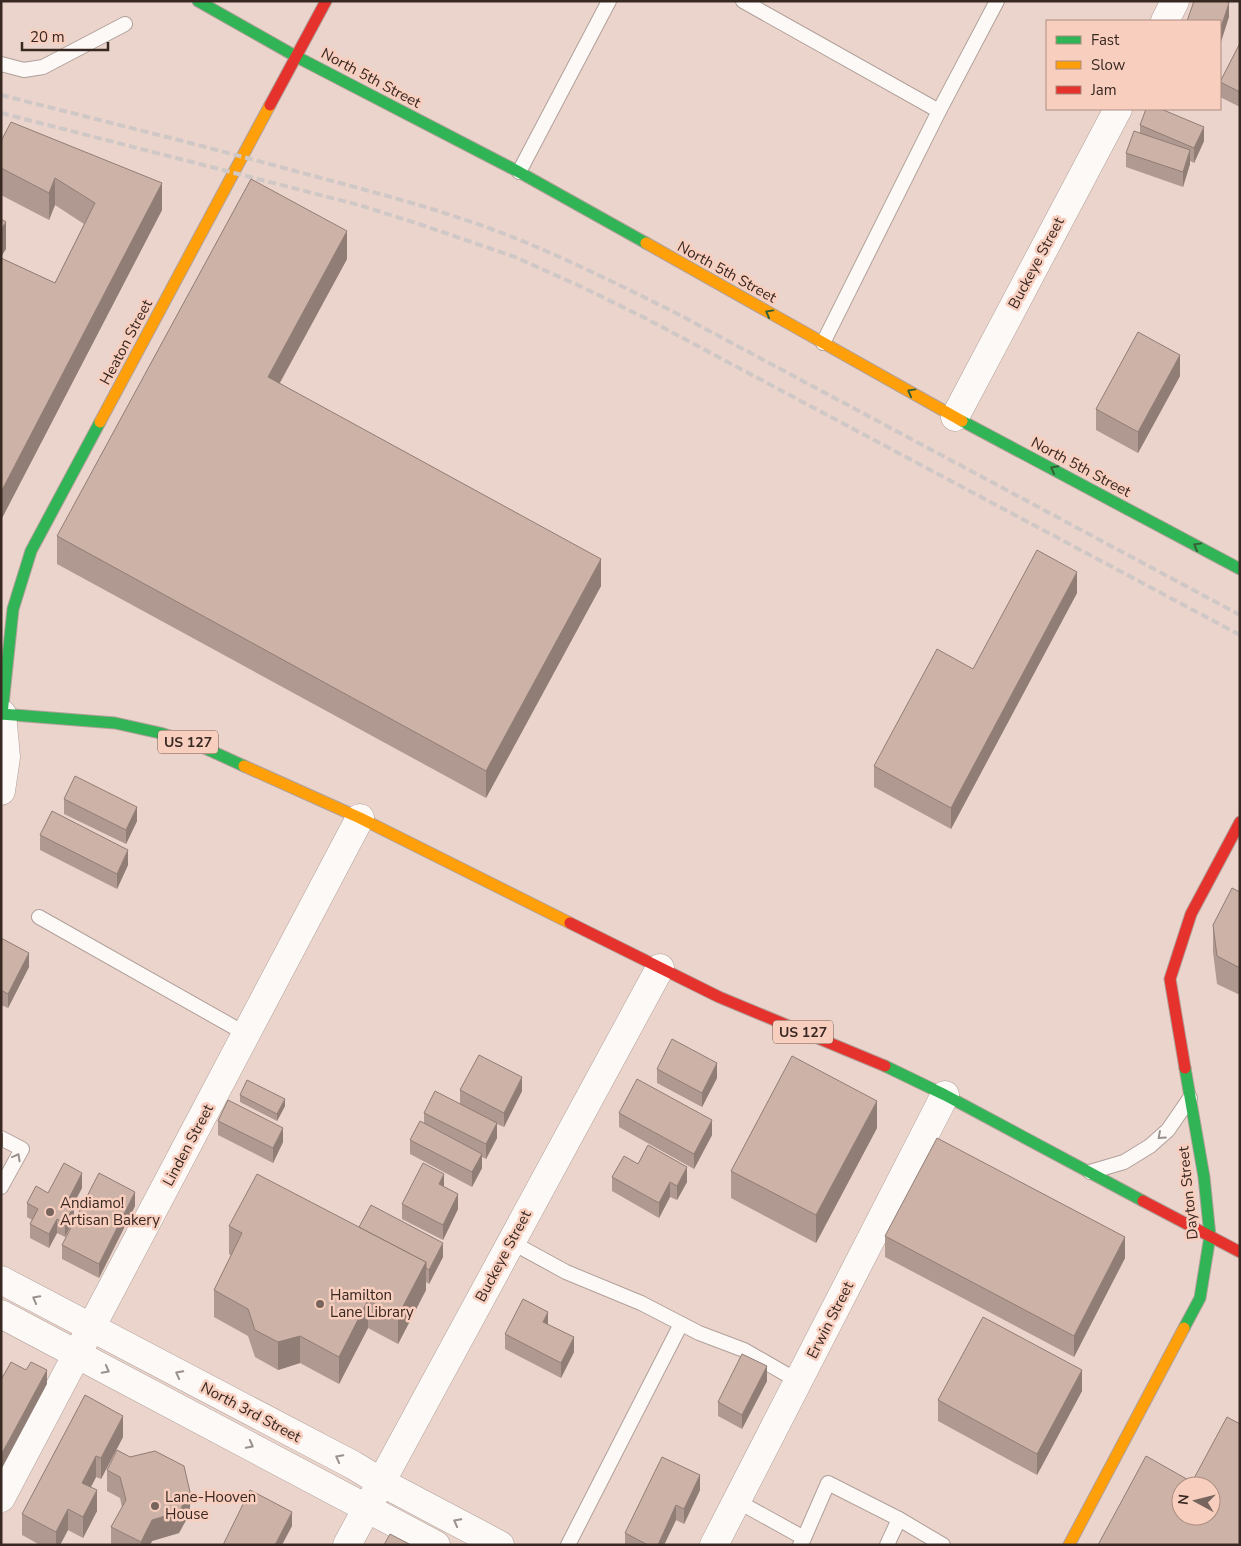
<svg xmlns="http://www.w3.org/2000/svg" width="1241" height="1546" viewBox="0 0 1241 1546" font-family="'Nunito Sans',sans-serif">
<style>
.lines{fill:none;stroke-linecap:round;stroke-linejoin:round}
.lane-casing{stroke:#b1a09a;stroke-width:16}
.street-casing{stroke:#b1a09a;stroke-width:29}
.fast-casing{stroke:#b1a09a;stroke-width:13}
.slow-casing{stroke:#b1a09a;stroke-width:13}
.jam-casing{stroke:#b1a09a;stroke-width:13}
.lane{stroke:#fcf9f7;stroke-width:14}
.street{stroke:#fcf9f7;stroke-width:28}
.fast{stroke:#30b455;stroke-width:11}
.slow{stroke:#ff9f0a;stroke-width:11}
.jam{stroke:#e5322d;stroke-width:11}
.rail{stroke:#cfc8c6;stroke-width:4;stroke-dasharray:8 4;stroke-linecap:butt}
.wall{fill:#b09990}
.shaded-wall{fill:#907d75}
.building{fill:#cdb2a7;stroke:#907d75;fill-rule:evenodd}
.oneway{stroke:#356036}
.oneway2{stroke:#9a908c}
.poi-dot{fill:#77645d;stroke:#f8cebe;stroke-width:2}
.labels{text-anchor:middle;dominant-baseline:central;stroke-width:5;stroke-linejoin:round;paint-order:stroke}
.shield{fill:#f8cebe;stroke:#725a51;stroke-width:1}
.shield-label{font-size:14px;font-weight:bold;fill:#382822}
.street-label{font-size:15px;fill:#382822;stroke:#f8cebe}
.poi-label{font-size:15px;fill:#382822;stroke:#f8cebe;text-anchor:start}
</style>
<rect width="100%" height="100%" fill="#ebd4cb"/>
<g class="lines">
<defs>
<g id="lane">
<polyline points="743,1 939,111"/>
<polyline points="1,64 24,70 43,67 125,24"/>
<polyline points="519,172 609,1"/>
<polyline points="823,343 939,111 997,1"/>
<polyline points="39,917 246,1034"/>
<polyline points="1,1138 22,1149 1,1187"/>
<polyline points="1090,1172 1124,1162 1150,1146 1168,1130 1190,1098"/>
<polyline points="511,1242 566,1272 641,1303 699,1333 744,1350 798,1381"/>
<polyline points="737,1501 804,1538 800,1545"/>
<polyline points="804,1538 828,1483 899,1519"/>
<polyline points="568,1545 681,1324"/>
<polyline points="887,1545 899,1519 943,1545"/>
</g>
<g id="street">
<polyline points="1165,21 1175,1"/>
<polyline points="955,417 1118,109"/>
<polyline points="1,791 6,757 2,714"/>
<polyline points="1,1280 353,1465 381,1482 500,1545"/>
<polyline points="1,1314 436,1545"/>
<polyline points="1,1498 360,818"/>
<polyline points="347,1545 660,968"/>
<polyline points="714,1545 945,1095"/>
</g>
<g id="fast">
<polyline points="198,1 297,57 519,172 646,243"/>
<polyline points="962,421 1240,569"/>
<polyline points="1,714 115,723 160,733 198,745 244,766"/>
<polyline points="2,714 13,609 31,551 100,422"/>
<polyline points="885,1066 945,1095 1143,1201"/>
<polyline points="1184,1328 1200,1298 1210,1236 1204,1177 1185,1068"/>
</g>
<g id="slow">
<polyline points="646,243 962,421"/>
<polyline points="100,422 270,105"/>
<polyline points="244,766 360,818 570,923"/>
<polyline points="1069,1545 1184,1328"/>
</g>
<g id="jam">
<polyline points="270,105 326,1"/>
<polyline points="570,923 719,997 885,1066"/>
<polyline points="1185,1068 1170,979 1191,914 1240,822"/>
<polyline points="1143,1201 1240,1252"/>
</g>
</defs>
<!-- lane casing -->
<use href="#lane" class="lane-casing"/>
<!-- street casing -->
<use href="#street" class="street-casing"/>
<!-- fast casing -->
<use href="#fast" class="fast-casing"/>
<!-- slow casing -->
<use href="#slow" class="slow-casing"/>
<!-- jam casing -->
<use href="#jam" class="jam-casing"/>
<!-- lane -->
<use href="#lane" class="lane"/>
<!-- street -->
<use href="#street" class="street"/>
<!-- fast -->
<use href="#fast" class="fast"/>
<!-- slow -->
<use href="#slow" class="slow"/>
<!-- jam -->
<use href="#jam" class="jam"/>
<!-- rail -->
<g class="rail">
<path d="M1 95C99 120 197 144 295 171 362 189 429 206 494 230 556 253 615 283 674 312L1240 615"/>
<polyline points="1,113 359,205 422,225 515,257 582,287 647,319 1240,635"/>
</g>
</g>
<!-- wall -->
<g class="wall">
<polygon points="1240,43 1240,107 1220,97 1220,82"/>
<polygon points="1140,125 1204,141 1194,163 1190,161 1190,164 1183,187 1126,167 1126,153 1140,133"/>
<polygon points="1,141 162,210 1,520 1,258 55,283 84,224 55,205 49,220 1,195"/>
<polygon points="347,259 280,383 601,586 486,798 57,564 57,536"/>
<polygon points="1180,376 1138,453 1096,430 1096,409"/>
<polygon points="1077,593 951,829 874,787 874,766 973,669"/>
<polygon points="64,799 137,821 126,844 64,814"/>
<polygon points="40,835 128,865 117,889 40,850"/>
<polygon points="1240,892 1240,995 1217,984 1213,952 1213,925"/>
<polygon points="1,938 29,967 8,1008 1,1005"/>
<polygon points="657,1069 717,1078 702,1107 657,1083"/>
<polygon points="460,1090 522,1091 504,1127 497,1124 497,1138 486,1159 482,1157 482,1168 472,1187 410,1154 410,1140 424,1123 424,1113 460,1105"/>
<polygon points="240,1095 285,1106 277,1121 240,1102"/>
<polygon points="619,1113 712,1135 694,1169 619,1127"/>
<polygon points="218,1121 283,1142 273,1163 218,1135"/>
<polygon points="877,1128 816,1243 731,1198 731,1171"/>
<polygon points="638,1164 687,1182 677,1200 670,1197 659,1218 612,1191 612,1177"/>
<polygon points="444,1187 458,1209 443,1240 402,1219 402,1204"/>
<polygon points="82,1188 73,1205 74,1220 65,1237 57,1233 49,1248 30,1238 30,1224 32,1220 27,1217 27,1203 48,1193"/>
<polygon points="135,1206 99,1278 62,1259 62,1245"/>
<polygon points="229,1226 359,1227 443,1257 429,1284 426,1282 426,1290 398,1344 368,1328 339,1384 300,1363 278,1370 255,1357 248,1336 214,1317 214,1290 231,1255 229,1254"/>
<polygon points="885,1236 1125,1258 1074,1357 885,1257"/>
<polygon points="548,1324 574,1352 561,1378 505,1349 505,1334"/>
<polygon points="767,1381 742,1429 718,1416 718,1402"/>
<polygon points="1082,1391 1037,1475 938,1421 938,1400"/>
<polygon points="85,1395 123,1437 101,1479 96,1477 91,1487 97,1511 83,1538 68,1530 60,1545 40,1545 22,1535 22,1514"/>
<polygon points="107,1470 190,1513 179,1533 152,1541 150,1545 111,1545 111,1527 122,1507 120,1498 107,1491"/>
<polygon points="700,1490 684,1524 676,1520 664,1545 625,1545 625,1533"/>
</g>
<!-- shaded-wall -->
<g class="shaded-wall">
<polygon points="1229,3 1229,17 1220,45 1220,30"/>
<polygon points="1204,127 1204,141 1194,163 1194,148"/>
<polygon points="1190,150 1190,164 1183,187 1183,172"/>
<polygon points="55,178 55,205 49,220 49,193"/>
<polygon points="162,183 162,210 1,520 1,492"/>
<polygon points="6,222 6,249 1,257 1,229"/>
<polygon points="347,231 347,259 268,404 268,377"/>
<polygon points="1180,355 1180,376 1138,453 1138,432"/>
<polygon points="601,559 601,586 486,798 486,771"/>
<polygon points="1077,572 1077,593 951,829 951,808"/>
<polygon points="137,807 137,821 126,844 126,830"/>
<polygon points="128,850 128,865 117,889 117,874"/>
<polygon points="29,953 29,967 8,1008 8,994"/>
<polygon points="2,1013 2,1027 1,1028 1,1014"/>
<polygon points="717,1063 717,1078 702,1107 702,1093"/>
<polygon points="522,1077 522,1091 504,1127 504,1113"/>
<polygon points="285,1099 285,1106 277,1121 277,1114"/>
<polygon points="877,1101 877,1128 816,1243 816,1215"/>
<polygon points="712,1120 712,1135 694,1169 694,1154"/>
<polygon points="497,1123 497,1138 486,1159 486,1144"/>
<polygon points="283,1128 283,1142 273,1163 273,1148"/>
<polygon points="3,1132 3,1146 1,1150 1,1136"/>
<polygon points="482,1154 482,1168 472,1187 472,1172"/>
<polygon points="687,1167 687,1182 677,1200 677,1186"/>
<polygon points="82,1173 82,1188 67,1216 67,1202"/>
<polygon points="444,1174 444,1188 439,1184"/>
<polygon points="670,1182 670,1197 659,1218 659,1203"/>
<polygon points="135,1192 135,1206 99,1278 99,1264"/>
<polygon points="458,1194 458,1209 443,1240 443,1225"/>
<polygon points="74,1206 74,1220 65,1237 65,1223"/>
<polygon points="57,1219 57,1233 49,1248 49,1234"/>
<polygon points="1125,1237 1125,1258 1074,1357 1074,1336"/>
<polygon points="443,1243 443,1257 429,1284 429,1270"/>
<polygon points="426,1262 426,1290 398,1344 398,1316"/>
<polygon points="368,1300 368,1328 339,1384 339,1357"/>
<polygon points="548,1312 548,1326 543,1322"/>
<polygon points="300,1336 300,1363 278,1370 278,1342"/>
<polygon points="574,1337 574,1352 561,1378 561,1363"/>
<polygon points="767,1366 767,1381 742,1429 742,1415"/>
<polygon points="47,1370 47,1384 1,1470 1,1455"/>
<polygon points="1082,1370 1082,1391 1037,1475 1037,1454"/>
<polygon points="123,1416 123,1437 101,1479 101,1458"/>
<polygon points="96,1456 96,1477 82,1504 82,1483"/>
<polygon points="700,1475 700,1490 684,1524 684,1509"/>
<polygon points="97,1490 97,1511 83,1538 83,1517"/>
<polygon points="190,1492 190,1513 179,1533 152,1541 150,1545 141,1545 141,1542 152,1520"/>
<polygon points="676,1505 676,1520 664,1545 658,1545"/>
<polygon points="68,1509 68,1530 60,1545 56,1545 56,1532"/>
<polygon points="292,1512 292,1526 282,1545 275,1545"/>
</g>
<!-- building -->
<g class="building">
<polygon points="1194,1 1225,1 1229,3 1220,30 1220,21 1187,21"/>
<polygon points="1240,43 1240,92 1220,82"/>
<polygon points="1146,109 1161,109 1204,127 1194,148 1140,125"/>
<polygon points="11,122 162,183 1,492 1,258 55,283 95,203 55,178 49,193 1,168 1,141"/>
<polygon points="1134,131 1190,150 1183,172 1126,153"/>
<polygon points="251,179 347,231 268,377 601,559 486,771 57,536"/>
<polygon points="1,219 6,222 1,229"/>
<polygon points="1138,332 1180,355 1138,432 1096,409"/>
<polygon points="1037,550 1077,572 951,808 874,766 937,649 973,669"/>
<polygon points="75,776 137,807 126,830 64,799"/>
<polygon points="52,811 128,850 117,874 40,835"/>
<polygon points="1232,888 1240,892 1240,968 1217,956 1213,925"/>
<polygon points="1,938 29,953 8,994 1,990"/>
<polygon points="672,1039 717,1063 702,1093 657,1069"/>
<polygon points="479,1055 522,1077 504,1113 460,1090"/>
<polygon points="792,1056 877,1101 816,1215 731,1171"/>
<polygon points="637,1079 712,1120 694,1154 619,1113"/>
<polygon points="247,1080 285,1099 277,1114 240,1095"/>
<polygon points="435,1091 497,1123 486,1144 424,1113"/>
<polygon points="228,1100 283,1128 273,1148 218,1121"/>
<polygon points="420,1121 482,1154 472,1172 410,1140"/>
<polygon points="937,1138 1125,1237 1074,1336 885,1236"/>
<polygon points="648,1145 687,1167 677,1186 670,1182 659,1203 612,1177 624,1156 638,1164"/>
<polygon points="64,1163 82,1173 67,1202 74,1206 65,1223 57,1219 49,1234 30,1224 38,1209 27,1203 36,1186 48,1193"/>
<polygon points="423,1163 444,1174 439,1184 458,1194 443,1225 402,1204"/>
<polygon points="99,1173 135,1192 99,1264 62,1245"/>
<polygon points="257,1174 426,1262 398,1316 368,1300 339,1357 300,1336 278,1342 255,1330 248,1309 214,1290 242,1233 229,1226"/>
<polygon points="371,1205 443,1243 429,1270 426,1268 426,1262 359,1227"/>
<polygon points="523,1299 548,1312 543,1322 574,1337 561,1363 505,1334"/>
<polygon points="983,1317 1082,1370 1037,1454 938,1400"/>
<polygon points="742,1354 767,1366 742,1415 718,1402"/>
<polygon points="11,1362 26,1370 31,1362 47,1370 1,1455 1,1380"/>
<polygon points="85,1395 123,1416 101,1458 96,1456 82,1483 97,1490 83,1517 68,1509 56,1532 22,1514"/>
<path d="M1227 1417 1240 1424V1545H1098L1146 1456 1192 1482ZM1181 1486H1211V1516H1181Z"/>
<polygon points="117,1450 130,1457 155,1451 184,1466 190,1492 179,1512 152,1520 141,1542 111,1527 126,1500 120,1477 107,1470"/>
<polygon points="662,1457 700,1475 684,1509 676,1505 658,1545 648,1545 625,1533"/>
<polygon points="250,1490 292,1512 275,1545 223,1545"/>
<polygon points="390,1534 411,1545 384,1545"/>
</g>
<!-- one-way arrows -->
<defs><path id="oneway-chevron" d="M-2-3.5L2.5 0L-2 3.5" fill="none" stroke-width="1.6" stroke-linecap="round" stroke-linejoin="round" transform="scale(1.25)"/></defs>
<g class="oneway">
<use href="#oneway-chevron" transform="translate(769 313) rotate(-151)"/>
<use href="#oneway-chevron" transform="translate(911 392) rotate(-151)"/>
<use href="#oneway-chevron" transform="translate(1054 469) rotate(-152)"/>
<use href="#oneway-chevron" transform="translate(1197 546) rotate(-151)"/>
</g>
<g class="oneway2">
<use href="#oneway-chevron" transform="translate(1161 1136) rotate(138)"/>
<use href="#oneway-chevron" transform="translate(17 1157) rotate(-61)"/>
<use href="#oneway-chevron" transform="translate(36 1299) rotate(-152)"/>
<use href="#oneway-chevron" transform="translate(106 1370) rotate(28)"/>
<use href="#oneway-chevron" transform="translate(179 1374) rotate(-152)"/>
<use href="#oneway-chevron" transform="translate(250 1445) rotate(28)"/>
<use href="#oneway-chevron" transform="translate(339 1458) rotate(-152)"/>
<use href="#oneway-chevron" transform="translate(457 1522) rotate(-152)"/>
</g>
<!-- markers -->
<g class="poi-dot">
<circle cx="50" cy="1212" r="5"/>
<circle cx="320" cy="1304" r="5"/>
<circle cx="155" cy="1506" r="5"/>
</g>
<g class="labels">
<!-- shield labels -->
<g class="shield">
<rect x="158" y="730.5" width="60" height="23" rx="4"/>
<rect x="773" y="1020.5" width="60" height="23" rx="4"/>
</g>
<g class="shield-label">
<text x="188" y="742">US 127</text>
<text x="803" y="1032">US 127</text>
</g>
<!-- street labels -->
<g class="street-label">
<text transform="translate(371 78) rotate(28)">North 5th Street</text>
<text transform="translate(1036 263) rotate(-62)">Buckeye Street</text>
<text transform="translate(727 272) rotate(29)">North 5th Street</text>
<text transform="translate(126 342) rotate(-62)">Heaton Street</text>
<text transform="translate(1081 467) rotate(28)">North 5th Street</text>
<text transform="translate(188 1145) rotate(-62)">Linden Street</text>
<text transform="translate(1188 1193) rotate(-96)">Dayton Street</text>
<text transform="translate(503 1256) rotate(-62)">Buckeye Street</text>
<text transform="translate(830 1320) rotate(-63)">Erwin Street</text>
<text transform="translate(251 1412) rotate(28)">North 3rd Street</text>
</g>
<!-- poi labels -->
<g class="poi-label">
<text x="60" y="1203">Andiamo!<tspan x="60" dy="17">Artisan Bakery</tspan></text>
<text x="330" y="1295">Hamilton<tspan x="330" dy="17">Lane Library</tspan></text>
<text x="165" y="1497">Lane-Hooven<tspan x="165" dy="17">House</tspan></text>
</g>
</g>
<!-- border -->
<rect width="1241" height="1546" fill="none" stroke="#382822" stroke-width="5"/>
<!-- legend -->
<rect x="1046" y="20" width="175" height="90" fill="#f8cebe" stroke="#ab8c80"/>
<rect x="1056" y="36" width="25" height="8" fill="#30b455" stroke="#ab8c80"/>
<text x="1091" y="45" font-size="15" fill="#382822">Fast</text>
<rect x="1056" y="61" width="25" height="8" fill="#ff9f0a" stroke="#ab8c80"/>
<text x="1091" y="70" font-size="15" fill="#382822">Slow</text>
<rect x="1056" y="86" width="25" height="8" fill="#e5322d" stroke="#ab8c80"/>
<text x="1091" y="95" font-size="15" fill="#382822">Jam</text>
<!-- north arrow -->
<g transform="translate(1196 1501) rotate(277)"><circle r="24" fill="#f8cebe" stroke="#ab8c80"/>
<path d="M0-4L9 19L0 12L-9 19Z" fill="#77645d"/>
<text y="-8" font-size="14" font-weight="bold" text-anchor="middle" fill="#382822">N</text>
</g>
<!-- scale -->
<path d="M22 42v8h86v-8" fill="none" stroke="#382822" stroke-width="2.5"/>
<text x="30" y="42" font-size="15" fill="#382822" stroke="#f8cebe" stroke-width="4" paint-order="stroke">20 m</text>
</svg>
